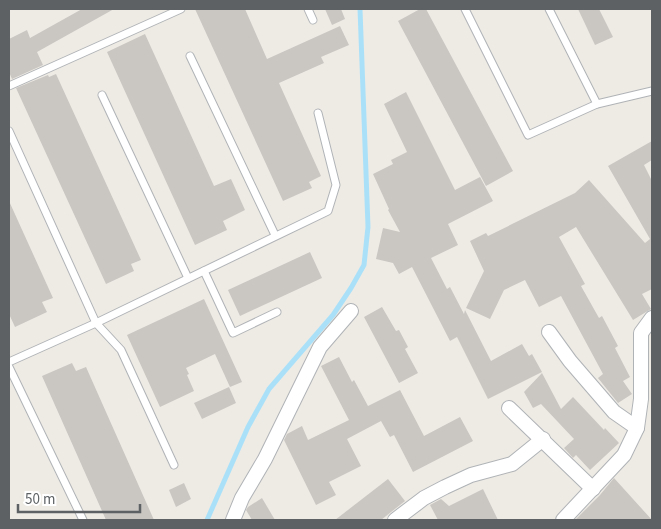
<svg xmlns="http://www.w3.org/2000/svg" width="661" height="529" viewBox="0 0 661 529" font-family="'Source Sans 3',sans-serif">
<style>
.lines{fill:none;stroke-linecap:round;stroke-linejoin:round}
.stream{stroke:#abe1f8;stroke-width:5}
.building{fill:#cac6c2}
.service-casing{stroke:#b0b3b6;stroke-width:9}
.minor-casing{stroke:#b0b3b6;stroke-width:16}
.service{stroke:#fff;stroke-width:7}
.minor{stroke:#fff;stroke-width:14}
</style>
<rect width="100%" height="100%" fill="#eeebe5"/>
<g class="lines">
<!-- stream -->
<polyline class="stream" points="207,520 248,427 269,389 333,315 351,288 364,265 368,227 360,9"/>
</g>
<!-- building -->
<g class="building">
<polygon points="82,9 114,9 37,52 43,65 12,79 9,72 9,39 27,30 30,38"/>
<polygon points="195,9 245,9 267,59 340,26 349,45 321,57 324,63 279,83 321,176 309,182 312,188 283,201"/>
<polygon points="325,9 341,9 345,19 332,25"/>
<polygon points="420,9 426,9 513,171 486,186 398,21"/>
<polygon points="578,9 599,9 613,37 595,45"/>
<polygon points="145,34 214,186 231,179 245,210 223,221 227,230 195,245 107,52"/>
<polygon points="56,74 141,260 131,264 134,271 106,284 16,88 48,75 49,77"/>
<polygon points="406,92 455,190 480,177 493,201 448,224 458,245 431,258 447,289 450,287 464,314 465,310 491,361 522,344 529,356 532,354 542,372 488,399 457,337 450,341 412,267 399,274 393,263 376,259 383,228 400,232 388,210 389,209 373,174 393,164 391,160 407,152 384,104"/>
<polygon points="652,141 652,160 644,165 652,181 652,289 642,294 651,309 633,320 576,227 559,237 585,284 581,286 599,318 602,316 618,346 615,348 630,377 623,381 632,394 618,403 598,378 603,374 561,296 539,307 525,280 504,290 490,319 466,308 484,271 470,241 486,233 488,236 575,193 589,180 645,243 650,239 608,166"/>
<polygon points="9,201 53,298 42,302 47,312 15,327 9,314"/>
<polygon points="310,252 322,278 240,316 228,290"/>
<polygon points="204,299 242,382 230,387 215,354 186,368 189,374 187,375 194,391 160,407 127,335"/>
<polygon points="382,307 396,331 399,330 408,347 405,349 418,373 399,383 364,317"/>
<polygon points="339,357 352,382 354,380 368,406 400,390 424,436 460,417 473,441 413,472 394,435 390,437 381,421 347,439 361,466 329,482 336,495 316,505 284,440 287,434 302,426 308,440 349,420 321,366"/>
<polygon points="72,363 76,371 86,367 154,520 106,520 42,376"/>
<polygon points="542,373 561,409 573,397 604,430 605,428 619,443 590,470 576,455 573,458 564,448 574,439 541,404 533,408 524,392"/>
<polygon points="229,387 236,403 202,419 194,403"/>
<polygon points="614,478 652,520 575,520 600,495"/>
<polygon points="388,479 405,501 381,520 335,520"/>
<polygon points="184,483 191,499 176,507 169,490"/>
<polygon points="483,489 498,520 438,520 430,505 441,499 449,506"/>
<polygon points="262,498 275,520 252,520 246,510 248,507"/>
</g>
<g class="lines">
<defs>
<g id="service">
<polyline points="308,9 313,20"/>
<polyline points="465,9 528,135 597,104 652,91"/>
<polyline points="549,9 597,104"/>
<polyline points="190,56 275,235"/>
<polyline points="9,86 181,9"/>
<polyline points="102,95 188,278"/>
<polyline points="9,131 96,323 121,350 174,465"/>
<polyline points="204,271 233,333 277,312"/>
<polyline points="9,362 96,323 328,211 336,185 318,113"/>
<polyline points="9,367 83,520"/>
</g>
<g id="minor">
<polyline points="549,332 570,361 614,412 637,428"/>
<polyline points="509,408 593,489"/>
<polyline points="233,520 242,498 265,459 320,347 351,311"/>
<polyline points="395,520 424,498 445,487 471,475 512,464 543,439"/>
<polyline points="563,520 624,455 637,428 641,399 641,333 652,318"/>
</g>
</defs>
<!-- service casing -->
<use href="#service" class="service-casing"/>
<!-- minor casing -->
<use href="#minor" class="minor-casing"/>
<!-- service -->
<use href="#service" class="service"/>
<!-- minor -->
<use href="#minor" class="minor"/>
</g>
<!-- border -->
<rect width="661" height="529" fill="none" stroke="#5d6164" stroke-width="20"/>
<!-- scale -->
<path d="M18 504v8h122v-8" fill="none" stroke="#5d6164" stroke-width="2.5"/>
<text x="25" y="504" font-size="15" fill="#5d6164" stroke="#ffffff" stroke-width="4" paint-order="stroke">50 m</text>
</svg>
